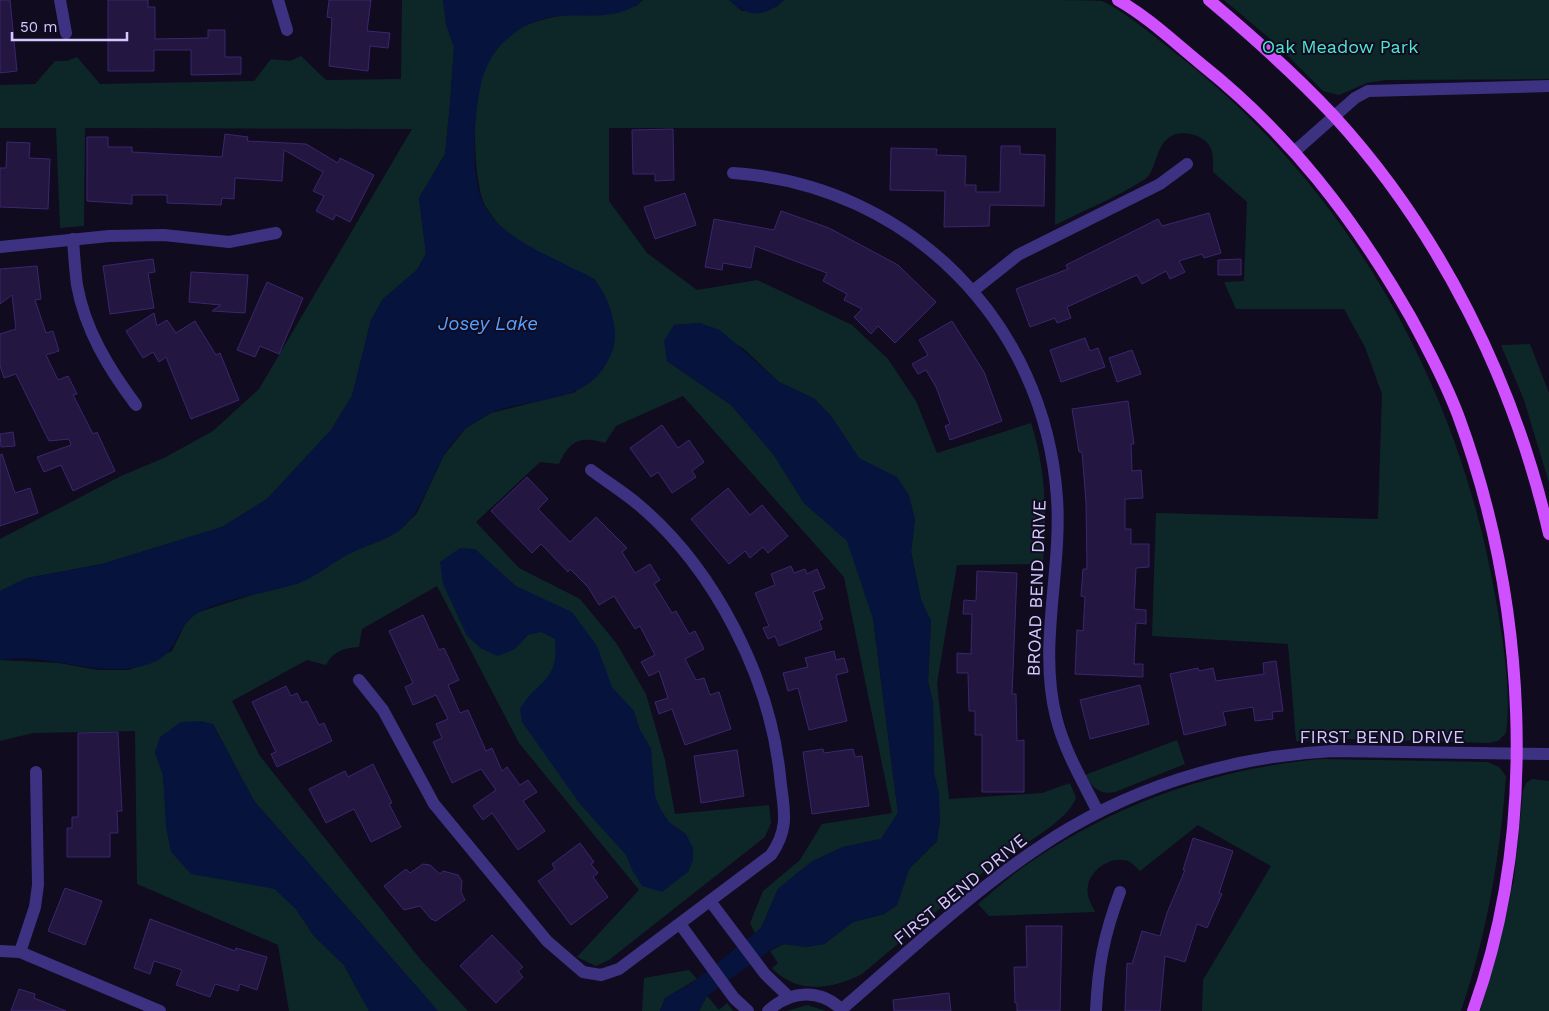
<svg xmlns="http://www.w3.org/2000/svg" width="1549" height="1011" viewBox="0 0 1549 1011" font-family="'Work Sans',sans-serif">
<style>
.green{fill:#0d2729}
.water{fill:#06143d}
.building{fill:#231641;stroke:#3b266f}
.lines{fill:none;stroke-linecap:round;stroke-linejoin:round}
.minor{stroke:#3d3281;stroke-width:12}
.major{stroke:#cf50ff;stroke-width:12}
.labels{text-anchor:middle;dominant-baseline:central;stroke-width:4;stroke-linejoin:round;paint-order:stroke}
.park-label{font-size:18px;fill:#4de6cf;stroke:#100b1f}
.street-label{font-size:18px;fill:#d4c9ff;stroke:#100b1f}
.water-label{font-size:19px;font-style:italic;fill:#57a0ff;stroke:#100b1f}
</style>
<rect width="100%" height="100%" fill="#100b1f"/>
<!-- green -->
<g class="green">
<polygon points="402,0 443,0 446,24 454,47 450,105 445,154 419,198 426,254 417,270 383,299 371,320 352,396 331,430 267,499 222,527 102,564 27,578 0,591 0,539 121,476 164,458 213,431 259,389 412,129 85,128 84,226 60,228 56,128 0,128 0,85 35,84 55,61 67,61 77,57 100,84 254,81 271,59 290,61 301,56 326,80 401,79"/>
<path d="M643 0H729L742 11 776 7 784 0C864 0 944 0 1023 0 1039 0 1090 0 1101 1 1121 8 1161 42 1179 56 1347 187 1457 382 1494 590 1502 632 1512 691 1506 733L1498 741 1488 743 1350 739 1296 741 1288 644 1152 636 1156 513 1378 519 1382 394 1365 347 1344 309H1236L1224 282 1244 281 1247 202 1213 172C1213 163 1214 152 1209 145 1200 133 1178 129 1167 139 1155 150 1156 171 1145 179 1117 197 1085 210 1055 225L1056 128H609V201L647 253 697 290 757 280 852 325 888 359 916 401 937 453 1031 423C1046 469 1047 516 1043 564L957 565 937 683 949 799 1042 793 1070 783 1076 798C1066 825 1009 851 985 871 943 905 903 940 862 974 833 989 797 995 772 968L778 963 770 951 784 944 807 947 824 944 853 922 884 914 897 905 909 869 937 841 939 794 934 774 933 703 928 681 931 621 921 600 911 552 915 519 874 466 859 458 815 399 779 382 744 349 700 323 674 325 667 361 731 405 774 455 804 503 847 540 873 618 898 813 881 839 843 847 811 862 778 889 761 928 755 933 750 923 763 891 800 860 822 824 892 813 844 577 683 396 616 426 605 443C580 435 569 441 559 464L540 462 476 522 519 568 580 599 617 644 646 694 665 760 675 814 769 805 771 823 765 837 609 960 596 966 577 957 639 890 519 743 437 586 362 629 359 647C344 648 333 651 326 665L307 660 232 701 260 756 421 960 468 1011H438L254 801 213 724 155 752 163 775 165 798 235 880 275 889 296 909 314 936 344 965 369 1011H289L278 945 137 884 135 731 33 733 0 741V660L59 663 97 670H129L172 651 185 624 196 613 252 595 299 583 348 554 399 531 417 513 444 455 466 428 491 413 576 392 596 280C568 266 513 243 495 220 491 214 485 207 483 201 473 173 472 101 482 73 488 57 506 36 521 28 548 13 604 11 636 6Z"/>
<polygon points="1224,0 1549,0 1549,79 1386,80 1367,83 1339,95 1323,91 1275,43"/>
<polygon points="1530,344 1549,393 1549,483 1524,400 1501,345"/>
<path d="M1177 740 1185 764 1115 792C1099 795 1093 788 1085 775Z"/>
<path d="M1320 759 1487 762 1499 767 1506 776C1500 856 1487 935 1461 1011H1202L1203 980 1271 866 1198 825 1140 871C1137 868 1132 863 1128 861 1111 855 1090 870 1088 886 1086 896 1091 904 1095 912L989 916 978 904C992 892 1007 879 1022 868 1111 805 1213 769 1320 759Z"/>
<polygon points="1532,779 1549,781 1549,1011 1480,1011 1497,953 1514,879 1523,791 1526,783"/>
<polygon points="689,970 697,979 665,998 660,1011 642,1011 644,978"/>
<polygon points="707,996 719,1010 727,1003 733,1011 699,1011"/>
<polygon points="807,1005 826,1011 787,1011"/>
</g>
<!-- water -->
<g class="water">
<path d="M443 0H643C611 27 574 8 539 20 526 24 516 31 506 40 492 52 483 71 480 89 474 119 470 175 483 203 498 235 540 251 570 267 578 271 591 275 597 283 608 297 615 318 615 336 615 348 610 357 605 366 581 405 528 397 490 413 483 417 475 422 468 427 435 451 432 499 403 527 392 538 372 544 357 550 336 559 318 577 296 584 266 594 226 597 198 613 176 624 179 653 152 663 101 682 51 651 0 660V591L27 578 102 564 222 527 267 499 331 430 352 396 371 320 383 299 417 270 426 254 419 198 445 154 450 105 454 47 446 24Z"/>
<path d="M729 0H784C763 18 749 18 729 0Z"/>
<polygon points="700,323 720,330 779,382 815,399 832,417 859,458 897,477 909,495 915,519 911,552 921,600 931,621 928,681 933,703 934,774 939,794 940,821 937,841 909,869 897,905 884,914 853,922 824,944 807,947 784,944 773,948 707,996 699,1011 660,1011 665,998 692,983 761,928 778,889 811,862 843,847 881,839 898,813 873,618 847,541 804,503 774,455 731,405 667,361 664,341 674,325"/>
<path d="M460 548 475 549 516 586 572 612 597 646 612 687 634 711 640 730 651 748 655 796 660 808 669 822 686 834 693 848V860L688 872 662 892 642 886 632 870 626 855 580 804 522 722 520 709C538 678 559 684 555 639L541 632 528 635 515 649 498 656 482 649 467 636 443 584 440 562Z"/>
<polygon points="201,721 213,724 254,801 438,1011 369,1011 344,965 314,936 296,909 275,889 191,874 171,852 166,827 163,775 155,752 160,737 181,722"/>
</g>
<!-- building -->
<g class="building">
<polygon points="0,0 10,0 17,71 0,73"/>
<polygon points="108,0 148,0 148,7 155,7 155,39 208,38 208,30 225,30 225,57 241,57 241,74 191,75 191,50 154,50 154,71 108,71"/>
<polygon points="329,0 371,0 367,31 390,33 388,48 370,46 368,71 329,66 332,18 327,17"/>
<polygon points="673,129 674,180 655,181 655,174 633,174 632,130"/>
<polygon points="225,134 248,137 247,141 306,144 338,163 340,158 374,175 350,222 336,215 333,220 316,211 324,196 313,191 323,172 284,150 282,181 235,178 234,199 222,198 221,205 167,203 167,195 132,195 132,204 87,201 87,137 108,137 108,147 132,147 132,152 222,157"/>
<polygon points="7,142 30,143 29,158 50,159 48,209 0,207 0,168 6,168"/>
<polygon points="1001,146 1020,146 1020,154 1045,155 1044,206 990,205 989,226 944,227 945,191 890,190 891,148 937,149 936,155 966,156 965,185 976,185 976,192 1000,192"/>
<polygon points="685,193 696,225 655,239 644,207"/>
<polygon points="781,211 829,228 898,265 936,302 895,343 878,326 871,334 854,317 862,309 844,300 847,294 823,281 827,273 755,246 751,268 723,263 722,270 705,267 714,219 774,230"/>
<polygon points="1209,213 1221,253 1204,258 1202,254 1179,261 1185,272 1170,279 1166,271 1142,284 1137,275 1067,307 1071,318 1057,323 1055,318 1030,327 1016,289 1068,269 1066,265 1158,219 1162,226"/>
<polygon points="153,259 155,272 148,273 154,308 110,314 103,266"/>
<polygon points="1241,259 1241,275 1218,275 1218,260"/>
<polygon points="37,266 41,299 35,300 46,333 53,331 59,351 46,355 58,380 68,376 77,394 73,395 93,434 97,432 115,471 73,491 61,465 44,472 37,457 71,445 69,439 49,441 16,374 4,378 0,366 0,334 16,329 12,295 0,304 0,269"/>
<polygon points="191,272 248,275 245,313 212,311 221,305 189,302"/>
<polygon points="267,282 303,298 279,354 260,346 255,357 237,350"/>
<polygon points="154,313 157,326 167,320 176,333 195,321 216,355 220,353 239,400 191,419 166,357 159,362 153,352 143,358 126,331"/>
<polygon points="952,321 984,372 1002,421 950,440 945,426 950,424 936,387 926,370 918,374 912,364 928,355 919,340"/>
<polygon points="1085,338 1090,351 1098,348 1105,367 1061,382 1050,350"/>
<polygon points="1132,350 1141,374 1117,382 1109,358"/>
<polygon points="1128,401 1134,444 1131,444 1132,471 1141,470 1143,498 1125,499 1125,529 1131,529 1131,544 1149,544 1149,567 1136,568 1134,609 1146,610 1146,624 1136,623 1134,664 1143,664 1143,677 1075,674 1077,630 1083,631 1085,597 1081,596 1083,569 1087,569 1086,502 1082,452 1079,452 1072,409"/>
<polygon points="662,425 678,448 689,440 704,462 692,471 696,477 672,493 658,472 651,477 630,448"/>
<polygon points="13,432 15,446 1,447 0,434"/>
<polygon points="2,454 15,493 30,488 38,513 0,526 0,455"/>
<polygon points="527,477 548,499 538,509 570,542 596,517 627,548 622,552 635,573 650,564 660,580 654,584 672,613 676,611 689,634 695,631 704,649 685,659 696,680 704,678 710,695 719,692 731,729 685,745 672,709 659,714 655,702 668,698 659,671 649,676 641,662 655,655 640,626 635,629 614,596 599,605 588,587 570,569 568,572 541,544 532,553 491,511"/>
<polygon points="728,488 750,515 762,505 788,536 768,553 763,547 750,558 745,551 729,564 691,519"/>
<polygon points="791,566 794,573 805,569 807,574 817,569 825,588 813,592 823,619 819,621 822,629 779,646 775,636 768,639 763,628 769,626 755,593 775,585 771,574"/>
<polygon points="977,571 1017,573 1012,694 1016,694 1017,741 1024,740 1024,792 982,792 982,735 975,735 975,711 969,711 968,673 957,673 957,653 971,654 972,614 963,614 964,600 976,601"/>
<polygon points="423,615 439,650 444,648 459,680 448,685 460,713 468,710 486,751 492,748 502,771 507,767 520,785 528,780 537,792 523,801 545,831 518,850 492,813 483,820 473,806 496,790 481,769 452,783 433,742 442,738 436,724 448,719 436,695 413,705 405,687 413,683 389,631"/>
<polygon points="834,651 836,660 844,658 848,672 836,675 847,721 809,730 798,688 788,691 783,673 808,667 805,658"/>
<polygon points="1276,661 1283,711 1272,712 1273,719 1255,721 1253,707 1223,712 1226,725 1184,735 1170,674 1198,668 1199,671 1213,668 1216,681 1264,674 1263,663"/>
<polygon points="1140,685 1149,724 1090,739 1080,700"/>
<polygon points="286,686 291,696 297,693 302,703 307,701 319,725 324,723 332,741 277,767 271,754 276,752 252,702"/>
<polygon points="118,732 122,811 117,811 118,833 110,833 110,857 67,857 67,828 72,828 72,817 78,817 78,733"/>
<polygon points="823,749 824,753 853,749 855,757 862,756 869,806 812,814 803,752"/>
<polygon points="737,750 744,796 701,803 694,756"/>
<polygon points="373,764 392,803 389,804 401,827 371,842 354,809 326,823 309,789 345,771 348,777"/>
<polygon points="1193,838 1233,851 1219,893 1222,894 1207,928 1197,924 1185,962 1165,956 1160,1011 1125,1011 1127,963 1132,964 1142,931 1160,936 1167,913 1185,870 1183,870"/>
<polygon points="580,843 594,862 591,864 598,873 593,877 608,897 571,925 538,881 555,869 552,864"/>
<polygon points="423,864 430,865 440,874 443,871 458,875 462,881 461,892 465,900 436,921 431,919 420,906 404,910 384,886 406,869 410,873"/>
<polygon points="65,888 102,901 85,945 48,931"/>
<polygon points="150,919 235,951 236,948 267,957 257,990 240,984 238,991 215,984 210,997 176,985 182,970 154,961 150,974 134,968"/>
<polygon points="1026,926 1062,926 1060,1011 1017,1011 1017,1003 1015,1003 1014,967 1027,967"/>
<polygon points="492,935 523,967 518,971 523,977 496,1003 460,966"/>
<polygon points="19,989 35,994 34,998 66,1011 11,1011"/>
<polygon points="949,993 951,1011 894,1011 893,1000"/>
</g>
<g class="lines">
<!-- minor -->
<g class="minor">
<polyline points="60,0 66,33"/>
<polyline points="278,0 287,30"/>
<polyline points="1295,151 1355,98 1368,91 1549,86"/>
<path d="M733 173C909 185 1045 322 1057 498 1062 571 1038 646 1056 717 1064 750 1083 782 1098 812"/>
<path d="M73 239C74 254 75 270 77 285 85 330 109 369 136 405"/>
<polyline points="0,247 109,236 164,235 229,242 276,233"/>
<polyline points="974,290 1018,255 1160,184 1187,164"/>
<path d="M359 680 383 710 434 804 547 941 583 972 601 975 619 969 771 855C791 826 783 808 780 776 770 678 715 570 640 506 625 493 607 482 591 470"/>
<polyline points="710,901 765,974 789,997"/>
<polyline points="680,924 734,998 748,1011"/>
<polyline points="0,951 20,952 160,1011"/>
<polyline points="20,952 35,907 38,885 36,772"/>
<path d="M842 1009C906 954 968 895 1038 848 1124 789 1229 756 1333 751L1549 754"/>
<path d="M768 1011C791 990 821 988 843 1011"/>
<path d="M1096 1011C1098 965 1104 935 1120 892"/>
</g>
<!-- major -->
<g class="major">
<path d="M1118 0C1148 17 1174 42 1201 64 1289 134 1354 218 1410 316 1427 347 1445 381 1458 415 1526 599 1540 825 1473 1011"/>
<path d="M1209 0C1253 37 1295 74 1334 116 1440 232 1514 381 1549 534"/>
</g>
</g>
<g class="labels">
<!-- park labels -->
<g class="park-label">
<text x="1340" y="46">Oak Meadow Park</text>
</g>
<!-- street labels -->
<g class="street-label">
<text transform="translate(1036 588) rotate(-88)">BROAD BEND DRIVE</text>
<text x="1382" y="736">FIRST BEND DRIVE</text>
<text transform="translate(960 889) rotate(-39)">FIRST BEND DRIVE</text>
</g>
<!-- water labels -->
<g class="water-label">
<text x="488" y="323">Josey Lake</text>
</g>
</g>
<!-- scale -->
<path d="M12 32v8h115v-8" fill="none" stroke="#d4c9ff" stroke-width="2.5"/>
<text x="20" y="32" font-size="15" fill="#d4c9ff" stroke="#100b1f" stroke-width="4" paint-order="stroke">50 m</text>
</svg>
